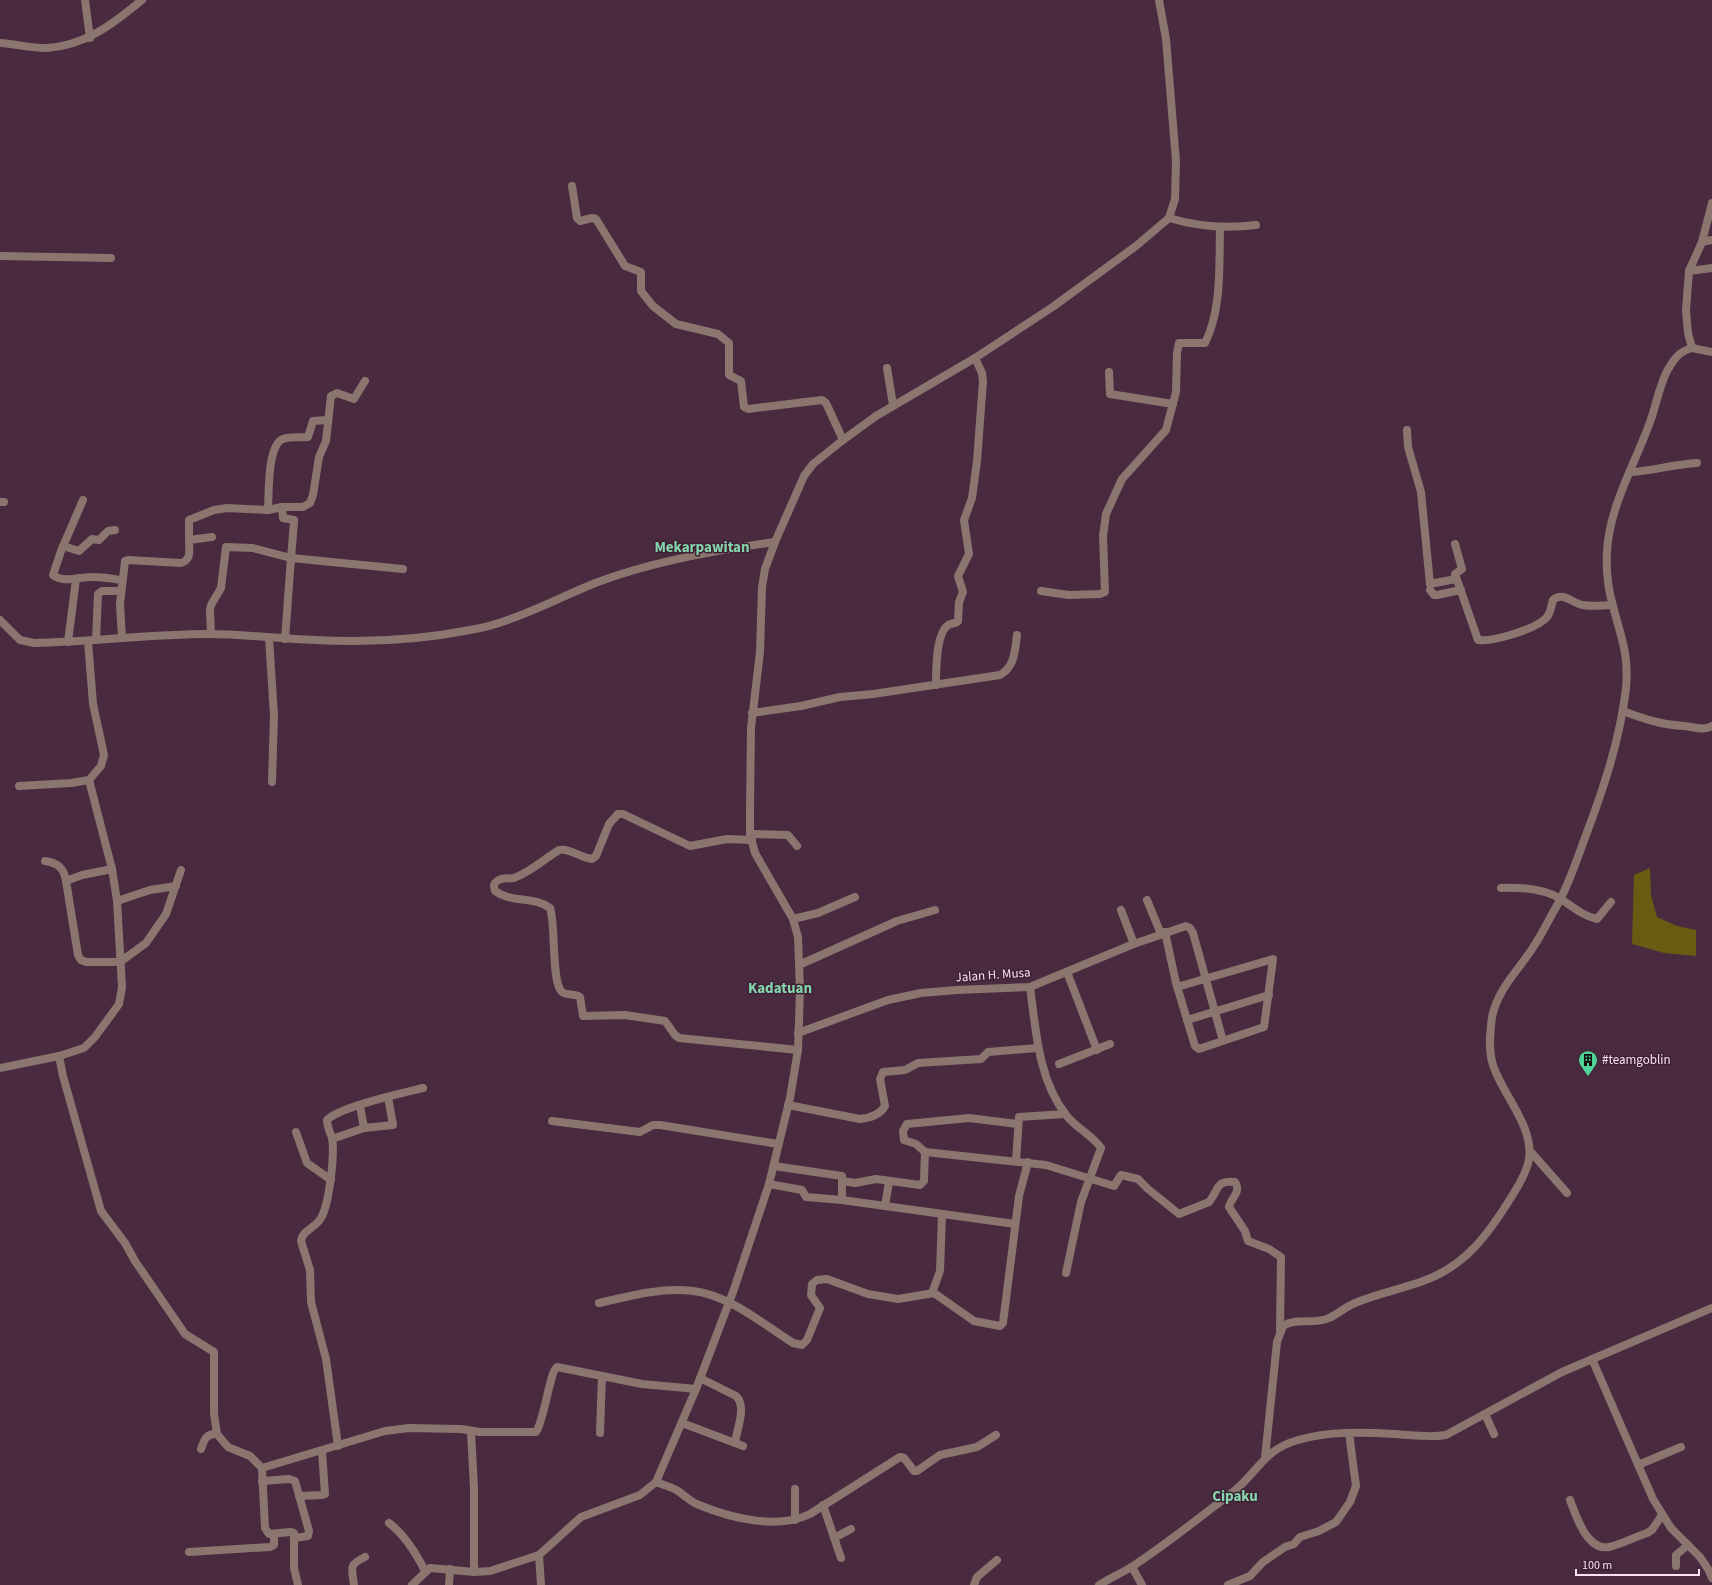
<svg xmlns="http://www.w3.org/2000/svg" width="1712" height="1585" viewBox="0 0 1712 1585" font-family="'Source Sans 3',sans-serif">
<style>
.green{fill:#675c12}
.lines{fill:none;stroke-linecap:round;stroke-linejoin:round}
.minor{stroke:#8a766f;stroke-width:8}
.tertiary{stroke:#8a766f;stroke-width:8}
.labels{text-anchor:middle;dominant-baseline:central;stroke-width:3;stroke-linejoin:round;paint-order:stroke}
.street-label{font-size:13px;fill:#f8e2ef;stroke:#3f2035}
.poi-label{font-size:13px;fill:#f8e2ef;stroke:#3f2035;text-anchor:start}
.quarter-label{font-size:15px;font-weight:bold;fill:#84d5ab;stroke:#3f2035}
</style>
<rect width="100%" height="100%" fill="#4a2a3f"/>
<!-- green -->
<polygon class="green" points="1650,868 1651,895 1657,917 1677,926 1696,930 1696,956 1664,953 1632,944 1634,875"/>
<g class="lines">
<!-- minor -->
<g class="minor">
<polyline points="85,0 90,38"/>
<path d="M0 43C15 44 31 48 46 48 85 46 113 24 142 0"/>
<polyline points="572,186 577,218 580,221 592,218 596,219 625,266 641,272 641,291 653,306 676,324 718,334 729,343 729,375 741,381 744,407 748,409 822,400 826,403 843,440"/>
<path d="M1169 218C1199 227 1225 229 1256 225"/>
<polyline points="1702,242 1712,240"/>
<polyline points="0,256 111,258"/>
<polyline points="1689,271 1712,268"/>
<polyline points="1692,348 1712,352"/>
<polyline points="887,368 893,405"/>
<polyline points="1109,372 1110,394 1173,404"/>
<polyline points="1407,430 1408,447 1421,492 1430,584 1456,579"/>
<path d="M1631 472C1653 471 1674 464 1697 463"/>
<path d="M83 500 61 551 53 575C63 584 82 576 94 577 103 577 113 579 122 580"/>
<polyline points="0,502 4,502"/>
<path d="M268 510C269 495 267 445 283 439 291 436 300 438 308 437L313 421 327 420"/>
<polyline points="189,540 189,520 214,510 227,508 268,510 282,507 303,507 310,503 313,495 319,457 326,441 331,396 337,393 354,399 365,381"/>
<path d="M1455 544 1462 569 1455 574 1478 640C1493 642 1537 629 1547 617 1551 612 1551 606 1553 600 1564 591 1573 604 1583 605 1592 607 1603 605 1612 605"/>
<polyline points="63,546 79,551 92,539 99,540 108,531 115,530"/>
<polyline points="1430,590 1434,595 1437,595 1461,590"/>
<path d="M1041 591 1069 595 1100 594 1105 592 1103 536 1106 514 1122 479 1166 430 1176 392 1177 353 1179 343H1205C1222 309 1219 265 1220 228"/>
<path d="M0 620 20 640 34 643C92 642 150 634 208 634 244 634 279 639 315 640 367 643 419 640 470 630 513 623 557 598 598 582 654 561 716 550 775 542"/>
<polyline points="211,634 210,610 211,605 221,588 226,547 253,548 291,558 294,522 294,520 283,518 282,507"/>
<path d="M122 638 120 604 125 561 129 560 181 563C192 560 189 549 189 540L212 537"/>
<polyline points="269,638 274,715 272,782"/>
<polyline points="285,639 291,558 403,569"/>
<polyline points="96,640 98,594 102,591 121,591"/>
<polyline points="68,642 76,579"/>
<path d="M936 685C936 671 936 635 947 626 951 622 955 625 958 621L959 602 963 592 958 576 969 554 964 520 972 498 977 461 983 381 982 373 975 358"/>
<path d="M1623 711C1644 719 1662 725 1684 726 1695 727 1702 731 1712 726"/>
<path d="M752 713 801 706 840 697 873 694 1000 675C1015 667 1015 650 1017 635"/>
<polyline points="19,786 71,783 89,780"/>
<polyline points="750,834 788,835 797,846"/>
<path d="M752 840 727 839 690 846 623 814H618L609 824 596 856 592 859C581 858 570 848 559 850 544 859 531 872 514 878 508 879 500 877 496 882 493 884 494 888 495 891 511 903 534 896 550 908 556 924 551 983 562 992 567 996 575 993 580 997L583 1016 625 1015 665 1021 675 1035 679 1038 798 1050"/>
<path d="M45 861C58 863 64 868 66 881"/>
<polyline points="112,869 82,875 66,881 78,955 81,960 86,962 120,962 146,943 166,914 181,870"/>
<path d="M1501 888C1521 887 1543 888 1561 899 1573 907 1583 916 1597 919L1611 902"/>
<polyline points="1147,900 1161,934"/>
<polyline points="117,901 150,890 176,886"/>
<polyline points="1121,910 1134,944"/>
<polyline points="793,919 818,913 855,897"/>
<polyline points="1165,932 1176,983 1195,1046 1199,1049 1264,1027 1273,959 1177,987"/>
<polyline points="799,965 897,921 935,910"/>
<polyline points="1067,972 1097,1050"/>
<path d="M1030 987C1036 1030 1038 1079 1066 1115 1076 1128 1092 1135 1101 1148L1081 1202 1066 1273"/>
<polyline points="1187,1020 1269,995"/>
<polyline points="798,1033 888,1000 921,993 957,990 1030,987 1131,945 1186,926 1190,928 1193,933 1223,1041"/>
<polyline points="59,1056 63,1076 101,1211 125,1243 135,1261 185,1334 214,1352 214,1414 217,1434 228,1447 250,1456 262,1468 265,1528 269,1534 291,1532 294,1533 294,1568 298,1585"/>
<polyline points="1059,1064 1110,1044"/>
<polyline points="0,1068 59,1056 84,1048 95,1037 119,1004 122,987 117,901 112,869 89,780 101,766 104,755 93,704 88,641"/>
<path d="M788 1105 860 1119C870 1118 880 1115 885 1106L880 1079 883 1072 905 1070 918 1063 981 1059 988 1052 1038 1048"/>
<polyline points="360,1106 364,1128"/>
<polyline points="552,1121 640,1132 653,1125 660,1125 778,1144"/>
<polyline points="296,1132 307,1163 331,1180"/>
<polyline points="332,1139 364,1128 393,1125 388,1097"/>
<polyline points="1530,1151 1567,1193"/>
<polyline points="925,1152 916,1144 904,1140 903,1131 907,1124 969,1118 1018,1124"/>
<polyline points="1016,1161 1019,1117 1065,1114"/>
<polyline points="774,1166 842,1176 842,1200 1015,1224"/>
<path d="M843 1181 855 1183 876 1179 920 1185 924 1181 925 1152 1046 1165 1114 1186 1121 1175 1138 1179 1148 1189 1179 1214 1209 1202C1219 1190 1215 1180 1235 1182 1242 1192 1230 1199 1229 1207L1245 1231 1248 1241 1269 1249 1281 1257 1280 1331"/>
<polyline points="769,1184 802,1190 806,1197 842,1200"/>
<polyline points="885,1206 889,1182"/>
<polyline points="932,1293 940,1271 942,1214"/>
<path d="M599 1303C629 1296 662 1287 693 1291 729 1295 763 1324 793 1343L802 1345 807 1340 820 1308 811 1295 812 1284 817 1280 827 1279 868 1294 898 1299 934 1293 974 1321 1000 1326 1003 1323 1019 1196 1028 1162"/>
<path d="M700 1378 736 1396C747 1406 737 1429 735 1442"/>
<polyline points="1485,1414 1494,1434"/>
<polyline points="682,1423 743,1446"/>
<polyline points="471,1432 474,1488 474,1572"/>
<polyline points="600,1433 602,1376"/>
<path d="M338 1446 326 1359 311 1302 310 1270 301 1241C303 1229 316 1228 321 1218 329 1205 335 1154 332 1138 330 1132 327 1127 327 1120 339 1107 403 1093 423 1088"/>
<path d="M201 1449C204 1440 206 1433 217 1434"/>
<path d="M1265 1458 1277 1342 1283 1326C1297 1317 1315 1325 1329 1318 1338 1314 1345 1307 1355 1303 1377 1294 1401 1289 1423 1281 1466 1266 1489 1233 1512 1196 1519 1185 1527 1172 1529 1159 1534 1126 1502 1094 1493 1065 1488 1050 1490 1032 1492 1017 1498 988 1519 970 1534 946 1542 934 1548 921 1555 909 1567 889 1575 865 1583 843 1602 793 1620 741 1626 688 1629 653 1621 638 1613 606 1608 589 1606 569 1607 552 1609 507 1635 464 1650 422 1656 406 1659 387 1667 371 1674 359 1678 352 1692 348L1688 333 1686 310 1689 271 1702 242 1712 203"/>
<polyline points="1638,1465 1681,1447"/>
<path d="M262 1468 385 1431 409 1428 461 1429 480 1432H536C544 1421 550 1371 557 1367L642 1384 696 1389"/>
<polyline points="262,1481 289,1479 295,1481 309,1531 308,1536 295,1538"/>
<path d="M656 1482C663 1485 672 1487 678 1491 685 1496 691 1502 699 1505 731 1518 777 1530 810 1514L900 1457 904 1458 914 1471H917L940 1455 977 1447 996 1435"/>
<polyline points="795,1489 795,1520"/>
<polyline points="299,1496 322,1495 325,1494 322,1451"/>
<path d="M1570 1500C1576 1516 1587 1551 1609 1547 1622 1544 1635 1537 1647 1533L1652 1530 1662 1515"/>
<polyline points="823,1505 841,1558"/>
<path d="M389 1523C405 1535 416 1553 425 1571"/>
<polyline points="834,1538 851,1529"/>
<polyline points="189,1552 270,1547 274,1545 274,1534"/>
<polyline points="1676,1566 1676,1555 1688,1545"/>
<polyline points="1132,1567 1142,1585"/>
<path d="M354 1585C352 1568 348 1565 365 1557"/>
<polyline points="412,1585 430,1568 474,1572 490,1571 539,1555"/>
<polyline points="449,1585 450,1569"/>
<polyline points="974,1585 977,1577 997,1560"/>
<polyline points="1228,1585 1250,1576 1263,1562 1285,1547 1294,1544 1300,1537 1319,1531 1336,1522 1350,1502 1356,1486 1349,1433"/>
</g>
<!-- tertiary -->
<g class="tertiary">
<polyline points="1592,1359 1653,1499 1671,1528 1700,1557 1708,1569 1712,1578"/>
<polyline points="541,1585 539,1555 581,1517 640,1495 656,1482 696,1389 733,1292 769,1184 790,1098 798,1050 800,990 798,937 793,919 755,853 750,834 750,809 751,728 760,652 762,587 765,569 775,542 804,476 813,464 843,440 876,416 975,358 1054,306 1136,246 1169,218 1175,199 1176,161 1166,39 1159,0"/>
<path d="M1099 1585C1110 1578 1122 1573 1133 1566 1168 1543 1200 1517 1233 1492 1259 1471 1263 1450 1298 1440 1329 1431 1363 1432 1395 1434 1412 1435 1429 1438 1446 1435L1562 1372 1712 1308"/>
</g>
</g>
<!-- icons -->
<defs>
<symbol id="building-pin" viewBox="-11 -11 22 30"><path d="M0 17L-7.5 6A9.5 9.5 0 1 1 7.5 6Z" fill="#50d398" stroke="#3f2035"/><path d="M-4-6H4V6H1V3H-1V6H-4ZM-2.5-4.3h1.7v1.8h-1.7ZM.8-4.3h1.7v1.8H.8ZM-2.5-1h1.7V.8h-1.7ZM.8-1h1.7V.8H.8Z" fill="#111"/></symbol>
</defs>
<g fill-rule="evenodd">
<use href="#building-pin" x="1577" y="1049" width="22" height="30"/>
</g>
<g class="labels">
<!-- street labels -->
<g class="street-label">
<text transform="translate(993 975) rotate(-4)">Jalan H. Musa</text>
</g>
<!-- poi labels -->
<g class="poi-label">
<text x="1602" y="1060">#teamgoblin</text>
</g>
<!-- quarter labels -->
<g class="quarter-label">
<text x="702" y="547">Mekarpawitan</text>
<text x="780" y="988">Kadatuan</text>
<text x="1235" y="1496">Cipaku</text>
</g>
</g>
<!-- scale -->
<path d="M1576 1569v6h123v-6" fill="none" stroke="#f8e2ef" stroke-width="2"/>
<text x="1582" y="1569" font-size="12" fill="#f8e2ef" stroke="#3f2035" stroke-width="3" paint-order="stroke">100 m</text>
</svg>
